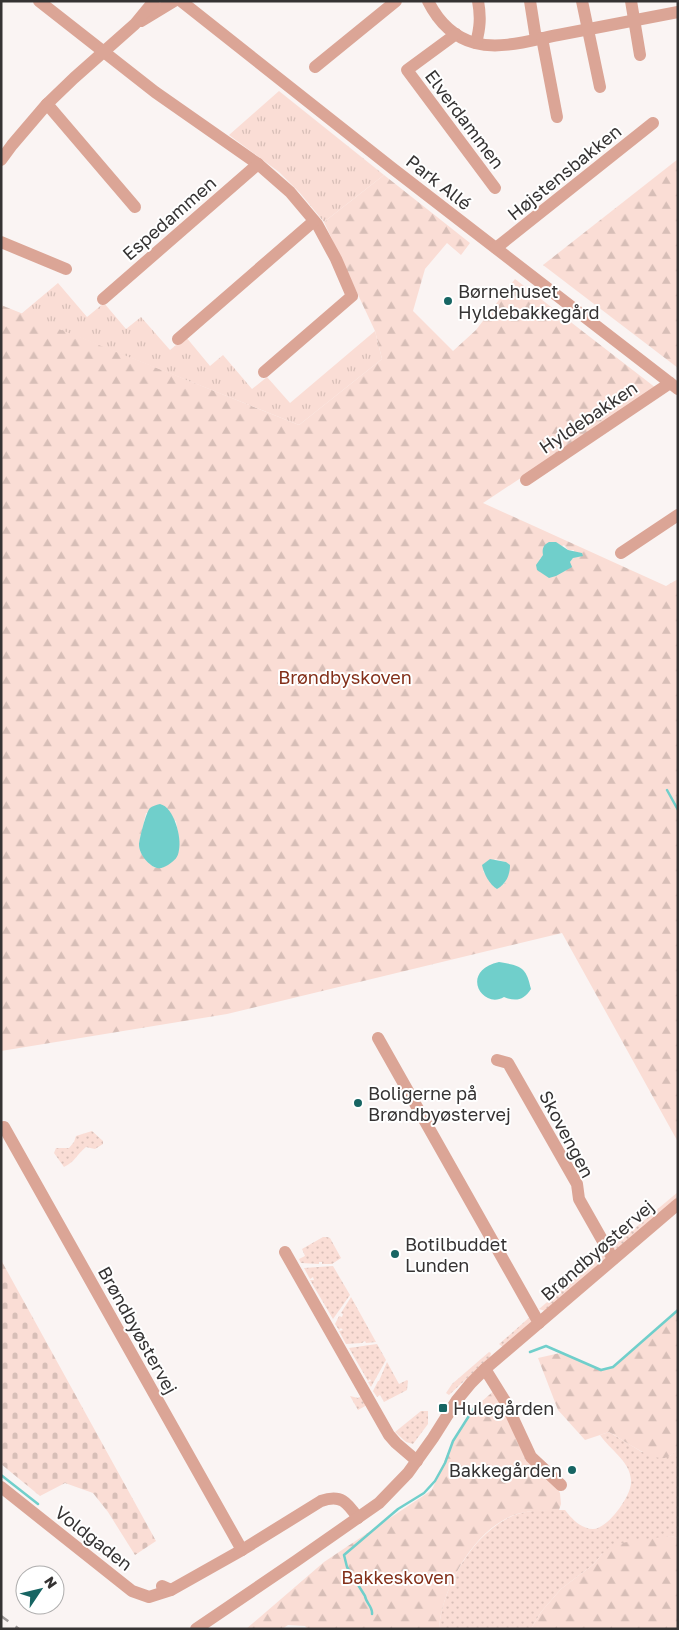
<svg xmlns="http://www.w3.org/2000/svg" width="679" height="1630" viewBox="0 0 679 1630" font-family="'Golos Text',sans-serif">
<style>
.grass{fill:url(#grass-dots)}
.forest{fill:url(#forest-firs);fill-rule:evenodd}
.cemetery{fill:url(#cemetery-stones)}
.park{fill:url(#park-tufts)}
.water{fill:#70cfcb}
.lines{fill:none;stroke-linecap:round;stroke-linejoin:round}
.stream{stroke:#70cfcb;stroke-width:2.5}
.minor{stroke:#dba596;stroke-width:12}
.rail{stroke:#a19c9c;stroke-width:2.5;stroke-dasharray:9 9;stroke-linecap:butt}
.poi-dot{fill:#176563;stroke:#fff;stroke-width:2}
.labels{text-anchor:middle;dominant-baseline:central;stroke-width:4;stroke-linejoin:round;paint-order:stroke}
.street-label{font-size:18px;fill:#353333;stroke:#fff}
.poi-label{font-size:18px;fill:#353333;stroke:#fff;text-anchor:start}
.park-label{font-size:18px;fill:#832f19;stroke:#fff}
</style>
<defs>
<pattern id="grass-dots" width="8" height="8" patternUnits="userSpaceOnUse" patternTransform="scale(1.25)"><rect width="8" height="8" fill="#faddd5"/><path d="M2 2h.1M6 6h.1" fill="none" stroke="#d7beb7" stroke-width="1.8" stroke-linecap="round"/></pattern>
<pattern id="forest-firs" width="22" height="20" patternUnits="userSpaceOnUse" patternTransform="scale(1.25)"><rect width="22" height="20" fill="#faddd5"/><path d="M5 1l3.5 6h-7zM16 11l3.5 6h-7z" fill="#d7beb7"/></pattern>
<pattern id="cemetery-stones" width="16" height="16" patternUnits="userSpaceOnUse" patternTransform="scale(1.25)"><rect width="16" height="16" fill="#faddd5"/><path d="M2 7V4a2 2 0 0 1 4 0v3zM10 15v-3a2 2 0 0 1 4 0v3z" fill="#d7beb7"/></pattern>
<pattern id="park-tufts" width="24" height="20" patternUnits="userSpaceOnUse" patternTransform="scale(1.25)"><rect width="24" height="20" fill="#faddd5"/><path d="M3 7l-1-3M5 7V3M7 7l1-3M15 17l-1-3M17 17v-4M19 17l1-3" fill="none" stroke="#d7beb7"/></pattern>
</defs>
<rect width="100%" height="100%" fill="#faf4f3"/>
<!-- grass -->
<g class="grass">
<path d="M92 1131 103 1141V1144L95 1149 86 1147C76 1155 76 1161 64 1167L54 1153 56 1148H69L74 1142 76 1136Z"/>
<polygon points="678,1192 678,1199 617,1250 611,1248"/>
<polygon points="323,1237 327,1237 330,1238 341,1258 332,1264 322,1264 322,1262 319,1262 319,1264 301,1263 299,1259 305,1256 302,1249"/>
<polygon points="605,1253 605,1260 545,1311 539,1309"/>
<polygon points="333,1266 350,1295 333,1319 310,1280 314,1280 313,1277 310,1279 304,1268"/>
<polygon points="351,1297 376,1342 366,1343 365,1341 362,1343 346,1344 339,1331 343,1330 341,1328 339,1330 335,1324 339,1316 342,1317 343,1314 341,1313"/>
<polygon points="531,1316 531,1323 503,1347 499,1344"/>
<polygon points="377,1344 386,1360 371,1387 368,1382 371,1381 370,1379 368,1381 349,1348"/>
<polygon points="489,1352 491,1353 490,1357 449,1395 446,1393 452,1384"/>
<polygon points="387,1362 399,1384 407,1380 408,1381 407,1390 384,1402 380,1395 377,1397 373,1391 378,1381 379,1381"/>
<polygon points="350,1396 358,1398 362,1396 367,1405 358,1410"/>
<polygon points="421,1411 428,1411 428,1424 413,1444 406,1442 395,1432"/>
<path d="M609 1432 642 1452 670 1456 678 1449V1538L671 1536 602 1554 594 1564 561 1589 541 1612 531 1629H439C442 1588 471 1537 508 1518 524 1509 547 1510 565 1510 571 1518 581 1529 593 1529 608 1529 633 1494 631 1480 630 1461 610 1450 600 1435Z"/>
</g>
<!-- forest -->
<g class="forest">
<polygon points="678,159 678,368 543,265"/>
<path d="M384 175 470 243 461 255 447 243 425 269 413 311 453 351 476 330 515 279 656 388 483 503 666 586 678 579V1142L562 933 227 1014 1 1051V305L299 425 382 359 375 331 324 222ZM564 545 568 550H574L573 558 570 562 539 559ZM146 813 176 821 179 839V851L156 868C149 864 140 855 139 846 139 841 145 819 146 813ZM495 859 506 862V880L504 884 494 887 483 871Z"/>
<path d="M678 1310V1449C673 1454 668 1459 660 1458 646 1457 622 1439 609 1432L585 1440 558 1410 538 1358 560 1353 601 1370 613 1367Z"/>
<path d="M496 1389 560 1493 561 1504 559 1510C545 1511 531 1510 517 1514 475 1527 442 1587 439 1629H308L305 1626 288 1625 282 1629H246L324 1562 432 1490 453 1441 469 1415 474 1408Z"/>
<polygon points="671,1536 678,1538 678,1629 531,1629 541,1612 561,1589 594,1564 602,1554 612,1545 637,1540"/>
</g>
<!-- cemetery -->
<polygon class="cemetery" points="1,1260 156,1541 135,1555 108,1512 93,1493 65,1483 40,1496 1,1464"/>
<!-- park -->
<g class="park">
<polygon points="279,91 384,175 324,222 300,193 279,172 229,135"/>
<polygon points="58,283 87,317 104,303 126,329 141,317 170,350 186,337 210,366 223,355 252,389 267,377 290,403 375,331 382,359 299,425 21,314"/>
</g>
<!-- water -->
<g class="water">
<path d="M549 542H556L568 550 582 553 583 556 573 558 570 562 572 567 556 576 549 578 537 570 536 565 543 555C542 549 543 545 549 542Z"/>
<path d="M160 804C174 807 182 838 179 850 178 858 174 861 168 865 164 867 161 869 157 868 149 866 139 854 139 845 139 840 146 812 150 808 152 806 156 805 160 804Z"/>
<path d="M490 859 506 862 510 865C510 875 506 884 497 889 489 884 484 874 482 865Z"/>
<path d="M499 962C521 966 526 966 531 989 524 1000 516 1002 504 997 482 1010 459 971 499 962Z"/>
</g>
<g class="lines">
<!-- stream -->
<g class="stream">
<polyline points="667,790 678,810"/>
<polyline points="530,1352 546,1346 601,1370 613,1367 678,1310"/>
<polyline points="1,1475 38,1504"/>
<path d="M372 1614C373 1607 366 1603 365 1596L347 1567 344 1555 398 1509 424 1493 435 1481 445 1463 453 1441 474 1408"/>
</g>
<!-- minor -->
<g class="minor">
<polyline points="39,1 155,92 258,164 290,192 317,224 336,259 352,296 264,372"/>
<polyline points="181,1 392,168 678,389"/>
<path d="M428 1C438 21 453 37 475 43 501 50 532 40 558 35 598 27 638 20 678 12"/>
<polyline points="530,1 536,39"/>
<polyline points="582,1 600,87"/>
<polyline points="631,1 640,55"/>
<polyline points="141,21 174,1"/>
<polyline points="456,34 407,70 495,188"/>
<polyline points="542,38 557,117"/>
<path d="M476 43C480 28 481 17 478 1"/>
<polyline points="315,67 396,1"/>
<polyline points="47,104 135,207"/>
<polyline points="1,160 12,145 47,104 74,78 135,24 154,1"/>
<polyline points="1,242 66,269"/>
<polyline points="496,248 653,123"/>
<polyline points="103,299 258,164"/>
<polyline points="178,339 314,221"/>
<polyline points="526,480 670,383"/>
<polyline points="621,553 678,515"/>
<polyline points="378,1038 539,1323"/>
<polyline points="497,1060 508,1063 577,1184 579,1199 613,1259"/>
<polyline points="4,1127 242,1550"/>
<polyline points="285,1252 389,1435 396,1443 417,1461"/>
<polyline points="485,1369 505,1401 531,1457 561,1485"/>
<polyline points="1,1487 132,1591 149,1597 171,1590"/>
<path d="M162 1586 171 1590 242 1550 321 1501C341 1494 347 1502 358 1518"/>
<polyline points="196,1629 296,1561 379,1503 408,1473 433,1438 457,1400 471,1383 485,1369 678,1204"/>
</g>
<!-- rail -->
<polyline class="rail" points="1,1616 19,1629"/>
</g>
<!-- markers -->
<g class="poi-dot">
<circle cx="448" cy="301" r="5"/>
<circle cx="358" cy="1103" r="5"/>
<circle cx="395" cy="1254" r="5"/>
<rect x="438" y="1403" width="10" height="10" rx="2.5"/>
<circle cx="572" cy="1470" r="5"/>
</g>
<g class="labels">
<!-- street labels -->
<g class="street-label">
<text transform="translate(465 119) rotate(53)">Elverdammen</text>
<text transform="translate(564 172) rotate(-39)">Højstensbakken</text>
<text transform="translate(439 182) rotate(38)">Park Allé</text>
<text transform="translate(169 218) rotate(-41)">Espedammen</text>
<text transform="translate(588 417) rotate(-34)">Hyldebakken</text>
<text transform="translate(567 1134) rotate(62)">Skovengen</text>
<text transform="translate(597 1250) rotate(-41)">Brøndbyøstervej</text>
<text transform="translate(138 1330) rotate(61)">Brøndbyøstervej</text>
<text transform="translate(94 1538) rotate(38)">Voldgaden</text>
</g>
<!-- poi labels -->
<g class="poi-label">
<text x="458" y="291">Børnehuset<tspan x="458" dy="21">Hyldebakkegård</tspan></text>
<text x="368" y="1093">Boligerne på<tspan x="368" dy="21">Brøndbyøstervej</tspan></text>
<text x="405" y="1244">Botilbuddet<tspan x="405" dy="21">Lunden</tspan></text>
<text x="453" y="1408">Hulegården</text>
<text x="562" y="1470" text-anchor="end">Bakkegården</text>
</g>
<!-- park labels -->
<g class="park-label">
<text x="345" y="677">Brøndbyskoven</text>
<text x="398" y="1577">Bakkeskoven</text>
</g>
</g>
<!-- border -->
<rect width="679" height="1630" fill="none" stroke="#353333" stroke-width="5"/>
<!-- north arrow -->
<g transform="translate(40 1590) rotate(55)"><circle r="24" fill="#ffffff" stroke="#aeadad"/>
<path d="M0-4L9 19L0 12L-9 19Z" fill="#176563"/>
<text y="-8" font-size="14" font-weight="bold" text-anchor="middle" fill="#353333">N</text>
</g>
</svg>
